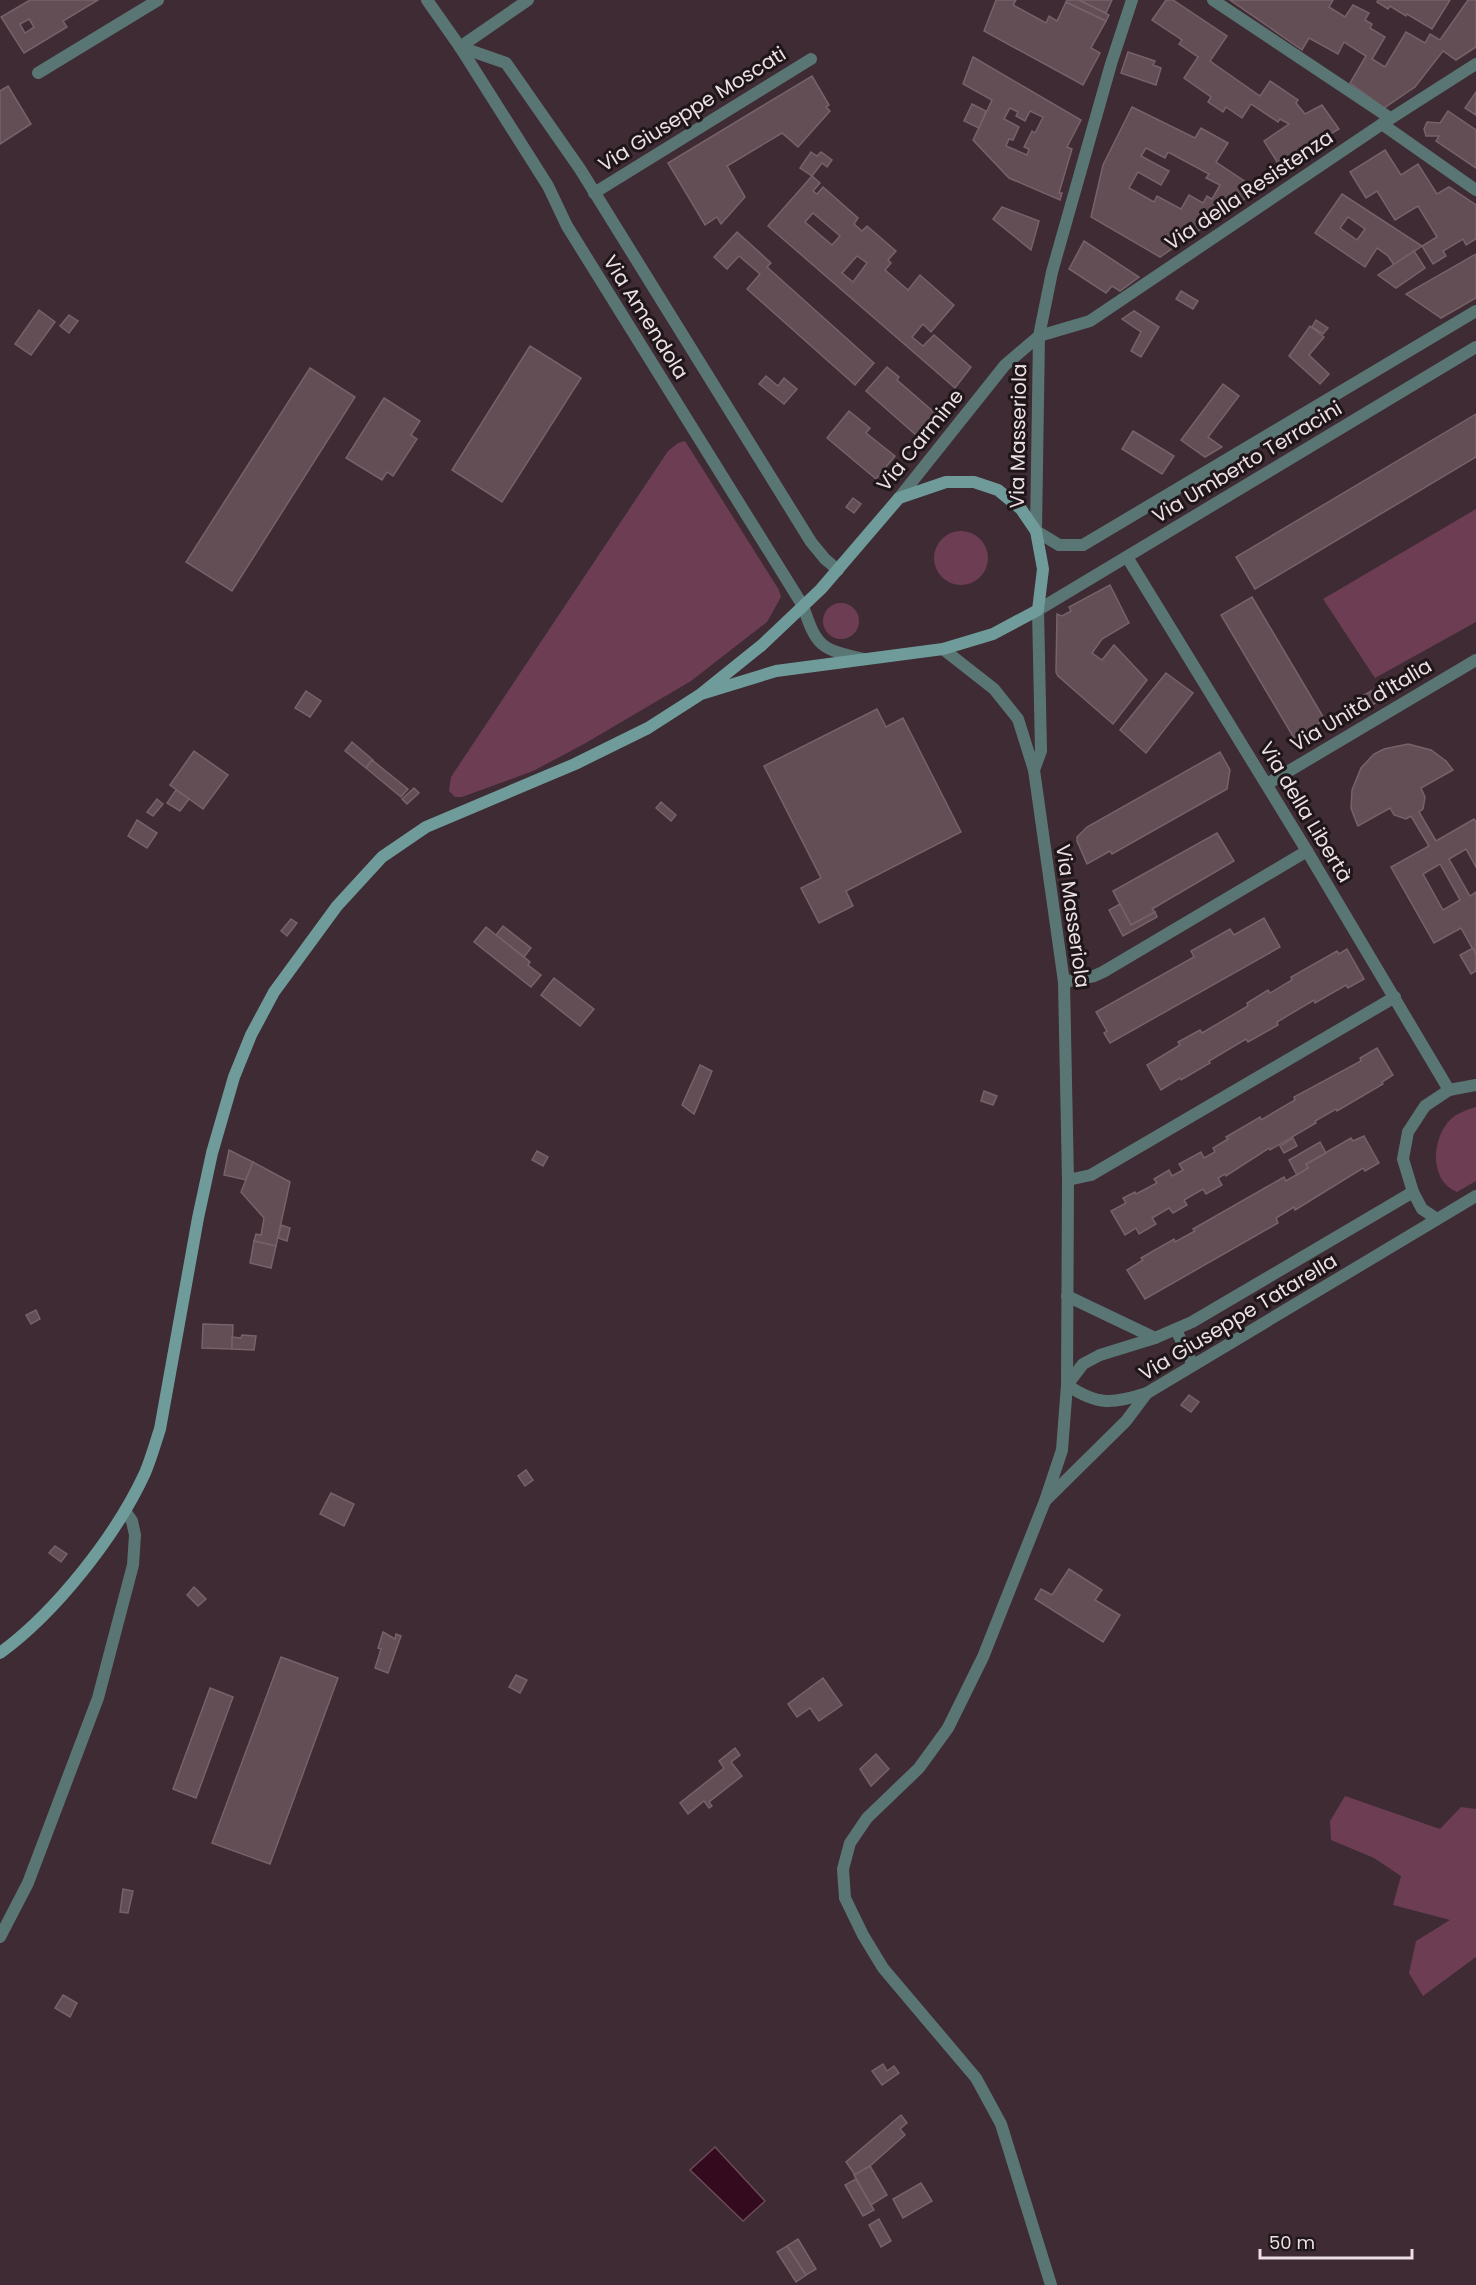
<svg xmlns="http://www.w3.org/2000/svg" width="1476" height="2285" viewBox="0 0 1476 2285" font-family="Poppins,sans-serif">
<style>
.green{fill:#6d3e53}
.water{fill:#340a1f;stroke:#6b4a5a;stroke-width:1.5}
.building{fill:#634e56;stroke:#77626a;stroke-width:1.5;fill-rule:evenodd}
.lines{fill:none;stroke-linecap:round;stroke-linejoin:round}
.minor{stroke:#5a7674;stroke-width:12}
.tertiary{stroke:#5a7674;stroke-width:12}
.secondary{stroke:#6f9c9a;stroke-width:12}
.labels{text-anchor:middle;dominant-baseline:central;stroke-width:6;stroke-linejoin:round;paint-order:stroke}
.street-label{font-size:20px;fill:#ece0e4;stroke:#1f161a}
</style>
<rect width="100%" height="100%" fill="#3e2b33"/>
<!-- green -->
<g class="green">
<polygon points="685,441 779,590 781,597 767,622 691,681 584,744 533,771 462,797 455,797 449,791 451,777 668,451 678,443"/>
<polygon points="1476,509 1476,622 1375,678 1323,599"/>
<circle cx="961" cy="558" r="27"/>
<circle cx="841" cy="621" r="18"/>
<path d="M1476 1107V1181L1457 1192C1429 1181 1431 1138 1451 1119 1456 1114 1468 1109 1476 1107Z"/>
<polygon points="1345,1796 1440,1829 1461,1807 1476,1809 1476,1957 1423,1996 1409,1973 1416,1941 1450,1920 1393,1905 1401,1876 1374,1858 1331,1840 1330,1821"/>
</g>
<!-- water -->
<polygon class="water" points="715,2147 765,2201 743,2221 690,2170"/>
<!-- building -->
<g class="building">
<path d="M30 0H98L63 21 67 27 24 53 1 17ZM29 19 34 27 25 33 20 24Z"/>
<polygon points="996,0 1016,0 1013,5 1046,23 1049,16 1057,21 1066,2 1106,21 1091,48 1100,53 1083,85 984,31"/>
<polygon points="1067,0 1079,0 1109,15 1106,21 1066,2"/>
<polygon points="1079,0 1112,0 1106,13"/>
<polygon points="1166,0 1173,0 1227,36 1210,61 1260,96 1270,81 1298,100 1296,103 1305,114 1322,105 1339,129 1279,165 1264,141 1289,124 1280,119 1278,122 1251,104 1242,118 1226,107 1223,112 1208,102 1211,97 1184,78 1198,57 1179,44 1182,40 1152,20"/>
<polygon points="1230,0 1333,0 1329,7 1345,17 1353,5 1369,13 1365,20 1372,24 1370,28 1385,37 1372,59 1385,67 1406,32 1425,43 1430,34 1440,40 1468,0 1476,0 1476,47 1456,60 1443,51 1415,87 1384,108 1350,83 1366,56 1344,42 1338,54 1309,38 1302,50"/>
<polygon points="1378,0 1450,0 1432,29 1407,14 1406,16 1390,6 1388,9 1377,2"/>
<polygon points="1128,52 1155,61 1153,65 1161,68 1156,85 1121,73"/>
<path d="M973 57 1081 120 1067 147 1072 149 1059 193H1062L1060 200 1009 178 973 140 992 100 963 84ZM1010 108 1018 112 1016 116 1025 121 1030 111 1043 117 1035 133 1032 131 1024 147 1029 149 1027 155 1006 146 1009 139 1013 140 1019 127 1004 119Z"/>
<polygon points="812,76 829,105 826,107 830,111 798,147 782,133 727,166 745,197 721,224 717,217 705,225 668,163"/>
<polygon points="8,86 31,124 0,144 0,91"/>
<polygon points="1476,92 1476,115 1465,108"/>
<polygon points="972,104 986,111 979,128 964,121"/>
<path d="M1132 107 1195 138 1201 128 1228 143 1216 162 1258 190 1160 257 1091 217 1103 165ZM1146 148 1165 158 1168 152 1209 174 1206 178 1220 185 1212 199 1207 196 1203 203 1189 195 1181 209 1157 196 1154 202 1129 188 1138 172 1161 185 1169 171 1141 156Z"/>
<polygon points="1448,111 1476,130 1476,168 1436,141 1439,136 1426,136 1424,129 1427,122 1440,123"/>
<polygon points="1385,150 1401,175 1418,164 1437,194 1449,187 1476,205 1476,239 1466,245 1463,239 1443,251 1446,256 1433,264 1422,246 1437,237 1418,206 1395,220 1377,191 1366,198 1350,172"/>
<polygon points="811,152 817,156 821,152 832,160 827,167 822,163 812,176 800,168"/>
<path d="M812 176 820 183 813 191 817 194 823 187 858 218 854 224 862 231 867 226 896 251 888 260 891 263 885 270 908 290 920 275 954 305 931 332 923 324 912 337 923 346 934 335 971 367 955 388 768 226ZM813 213 840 236 832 245 805 222ZM857 256 867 263 853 282 842 273Z"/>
<path d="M1342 194 1422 246 1394 265 1388 256 1377 248 1365 267 1315 233ZM1348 217 1365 229 1357 240 1340 228Z"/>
<polygon points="1002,207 1039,221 1031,250 993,219"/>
<polygon points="737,232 771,263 767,267 874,363 855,385 747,289 760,274 739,256 727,269 714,257"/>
<polygon points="1084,241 1139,277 1120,291 1112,286 1106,293 1069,269"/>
<polygon points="1414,251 1425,268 1396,288 1378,275"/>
<polygon points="1476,254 1476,298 1441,318 1406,294"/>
<polygon points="1181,291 1198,301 1193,309 1176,299"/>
<polygon points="39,310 55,322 31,355 15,344"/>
<polygon points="1134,311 1159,327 1141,357 1131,351 1141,332 1122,319"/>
<polygon points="69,315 78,321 69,333 60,326"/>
<polygon points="1316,320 1328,328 1323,334 1312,327"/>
<polygon points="1310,326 1324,337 1309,355 1329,374 1320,384 1289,356"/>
<polygon points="530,346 581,378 502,502 452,470"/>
<polygon points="887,367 899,377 897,380 935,413 917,436 866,391"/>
<polygon points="310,368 355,397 232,591 186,562"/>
<polygon points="766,376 778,386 784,378 797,389 784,404 759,384"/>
<polygon points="1223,384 1239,396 1208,437 1222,447 1205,457 1181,440"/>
<polygon points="384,398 420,421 411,435 417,439 393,476 387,472 382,480 346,458"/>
<polygon points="849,411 870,428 866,433 895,456 876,479 827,438"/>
<polygon points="1476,414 1476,457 1255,589 1236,557"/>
<polygon points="1133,431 1174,456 1162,474 1122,449"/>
<polygon points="853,498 861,504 854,513 846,507"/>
<polygon points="1110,585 1129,623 1102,639 1092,653 1102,660 1114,645 1147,680 1113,724 1058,676 1056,672 1057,614 1062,616 1071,611 1069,607"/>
<polygon points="1252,597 1325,720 1294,738 1221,615"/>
<polygon points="1166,673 1193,693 1146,753 1120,730"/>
<polygon points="1375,689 1381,700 1370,706 1364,695"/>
<polygon points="306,691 321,701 310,717 295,708"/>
<polygon points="877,709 886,727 903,718 961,832 846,891 853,906 819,923 801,888 821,878 764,766"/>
<polygon points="352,742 373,760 366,768 345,751"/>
<path d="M1408 744 1431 750 1446 761 1453 770 1421 788 1425 797 1423 809 1419 812 1436 841 1474 819 1476 822V867L1466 849 1449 859 1470 896 1476 892V955L1461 928 1434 943 1391 867 1429 846 1411 816 1406 819 1394 815 1390 808 1358 826 1355 819 1351 808 1352 790 1361 768 1374 754 1384 749ZM1440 864 1460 900 1443 910 1423 874Z"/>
<polygon points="194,751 228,775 203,809 170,785"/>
<polygon points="1220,752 1230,770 1227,789 1112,854 1110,851 1087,864 1077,841 1077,837 1087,827"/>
<polygon points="372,760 408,789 401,797 366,768"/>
<polygon points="414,788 419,793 407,804 402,799"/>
<polygon points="176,790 189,799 180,811 167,803"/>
<polygon points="157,799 163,804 153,816 147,812"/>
<polygon points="661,802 676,815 671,821 656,808"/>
<polygon points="137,820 157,833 147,848 128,836"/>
<polygon points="1217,833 1234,861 1152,909 1155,912 1131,925 1113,891"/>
<polygon points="1120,904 1131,925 1155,912 1157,917 1123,936 1109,910"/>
<polygon points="1264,918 1280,947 1110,1043 1104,1033 1107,1031 1096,1012 1194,957 1191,951 1230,929 1234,935"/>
<polygon points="291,919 297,923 287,936 281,931"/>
<polygon points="503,926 531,948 524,957 496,935"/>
<polygon points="486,927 530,962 528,965 541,975 531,987 474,942"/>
<polygon points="1473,948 1476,955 1476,971 1471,974 1460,955"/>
<polygon points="1347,949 1364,979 1348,988 1346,985 1315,1003 1314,1000 1277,1022 1278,1025 1248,1042 1246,1039 1209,1061 1210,1063 1181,1080 1180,1078 1161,1090 1147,1065 1180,1045 1178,1042 1200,1030 1202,1033 1248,1006 1247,1003 1268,990 1270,993 1292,980 1291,977 1337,951 1339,954"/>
<polygon points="554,978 594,1009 580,1026 541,995"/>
<polygon points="1377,1048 1393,1075 1382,1082 1383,1084 1337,1111 1336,1109 1315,1121 1316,1123 1270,1150 1269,1148 1226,1176 1225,1174 1218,1178 1222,1185 1206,1194 1203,1189 1184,1200 1187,1205 1173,1213 1169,1208 1152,1218 1156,1224 1139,1234 1136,1228 1125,1235 1111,1211 1126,1203 1123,1198 1135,1192 1136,1194 1157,1183 1154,1179 1169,1170 1172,1176 1183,1170 1179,1164 1201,1152 1204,1158 1215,1152 1213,1148 1228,1139 1226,1137 1260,1117 1261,1120 1295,1100 1294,1097 1361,1061 1360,1058"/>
<polygon points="700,1065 712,1071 694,1114 682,1105"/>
<polygon points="984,1091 997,1096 993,1105 981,1101"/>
<polygon points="1364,1136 1379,1163 1365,1171 1363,1168 1295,1210 1294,1207 1276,1218 1278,1223 1145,1299 1127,1270 1143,1260 1141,1258 1174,1239 1175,1242 1195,1231 1193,1229 1284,1177 1286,1181 1308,1168 1306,1164 1351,1138 1353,1141"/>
<polygon points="1293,1138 1297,1146 1284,1153 1280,1146"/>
<polygon points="1320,1142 1326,1153 1306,1164 1308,1168 1297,1175 1289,1160"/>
<polygon points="229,1150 253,1162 246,1180 224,1175"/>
<polygon points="537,1151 548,1157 543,1166 532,1160"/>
<polygon points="253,1162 290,1182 276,1246 254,1241 256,1234 261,1235 264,1218 241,1192"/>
<polygon points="281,1225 290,1228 287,1241 278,1238"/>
<polygon points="254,1241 276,1246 271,1268 250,1263"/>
<polygon points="36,1310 40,1319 31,1324 26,1315"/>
<polygon points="203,1324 233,1325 232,1349 202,1348"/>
<polygon points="242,1335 256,1336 254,1350 232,1349 232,1337 241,1338"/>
<polygon points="1189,1395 1199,1402 1191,1412 1181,1405"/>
<polygon points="526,1470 533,1480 525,1486 518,1476"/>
<polygon points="331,1493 354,1504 344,1526 320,1514"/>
<polygon points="55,1546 67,1554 61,1562 49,1553"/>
<polygon points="1069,1569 1102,1590 1095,1600 1120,1615 1103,1642 1035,1599 1041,1589 1052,1595"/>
<polygon points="194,1587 206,1599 198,1606 187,1595"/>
<polygon points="383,1632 395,1639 396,1634 401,1636 388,1673 375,1668 381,1649 378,1648"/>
<polygon points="281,1657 338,1678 270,1864 212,1843"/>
<polygon points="516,1675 527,1680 520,1693 509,1687"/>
<polygon points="823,1678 842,1705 819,1721 810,1708 797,1717 788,1704"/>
<polygon points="210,1688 233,1697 196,1798 173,1789"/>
<polygon points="735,1748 740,1755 731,1762 742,1776 709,1802 712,1806 709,1808 704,1801 688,1814 680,1803 724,1768 719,1761"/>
<polygon points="876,1754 889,1769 871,1786 860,1769"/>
<polygon points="123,1889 133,1891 128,1913 120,1912"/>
<polygon points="63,1995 77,2003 70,2017 55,2008"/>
<polygon points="883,2064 887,2071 894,2066 899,2073 882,2085 872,2071"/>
<polygon points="901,2115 907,2123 900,2129 905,2135 870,2166 855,2175 846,2162"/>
<polygon points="870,2166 887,2195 871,2205 854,2175"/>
<polygon points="856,2179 874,2210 863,2216 845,2185"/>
<polygon points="921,2183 932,2201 903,2218 893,2199"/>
<polygon points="879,2219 891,2241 881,2247 869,2225"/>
<polygon points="798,2239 816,2269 806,2275 787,2246"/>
<polygon points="787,2246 806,2275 796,2282 777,2252"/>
</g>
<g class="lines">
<!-- minor -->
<g class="minor">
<polyline points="1213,0 1390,118"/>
<polyline points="460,47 528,0"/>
<polyline points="38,73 158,0"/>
<polyline points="1382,124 1476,190"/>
<polyline points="594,193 811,59"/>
<polyline points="899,498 1005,365 1039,336 1090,321 1382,124 1476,64"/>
<polyline points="1036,531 1039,336 1052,272 1111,64 1132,0"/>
<polyline points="1127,557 1307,851 1449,1090"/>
<polyline points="1267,784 1476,660"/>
<polyline points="1064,982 1094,976 1103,972 1307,851"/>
<polyline points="1068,1180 1091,1175 1395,997"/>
<polyline points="1437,1219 1422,1209 1413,1192 1403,1159 1408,1132 1425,1106 1449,1090 1476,1085"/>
<polyline points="1067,1296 1155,1338"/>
<polyline points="1176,1330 1193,1365"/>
<path d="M1147 1393C1113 1404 1098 1406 1067 1385L1083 1364 1100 1355 1155 1338 1192 1322 1413 1192"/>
<polyline points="1045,1501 1126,1421 1147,1393 1476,1196"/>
</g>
<!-- tertiary -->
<g class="tertiary">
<path d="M427 0 460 47 548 186 567 226 803 606C817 648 821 649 864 659"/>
<polyline points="460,47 506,63 580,169 811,542 825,559 838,570"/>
<polyline points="1036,531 1059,545 1083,545 1476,311"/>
<polyline points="943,649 994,689 1018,719 1034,770"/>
<polyline points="0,1937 28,1883 98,1698 133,1565 135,1535 132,1521 125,1511"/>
<polyline points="1051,2285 1001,2124 976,2078 883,1968 863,1935 845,1898 843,1869 850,1843 867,1818 919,1768 948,1728 983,1657 1045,1501 1062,1450 1067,1385 1068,1180 1064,982 1034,770 1041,751 1038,610 1476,347"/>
</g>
<!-- secondary -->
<path class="secondary" d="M0 1653C56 1612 116 1536 145 1473 151 1459 155 1444 160 1429L198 1218 212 1153 234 1077 251 1035 274 992 337 906 382 857 426 827 575 764 648 728 701 694 762 645 821 589 899 498 946 482H974L998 490 1021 509 1036 531 1043 569 1038 610 993 634 943 649 776 671 701 694"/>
</g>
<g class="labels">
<!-- street labels -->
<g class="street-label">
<text transform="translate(692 109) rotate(-32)">Via Giuseppe Moscati</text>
<text transform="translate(1249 190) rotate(-34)">Via della Resistenza</text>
<text transform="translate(646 317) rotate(58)">Via Amendola</text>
<text transform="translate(1018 436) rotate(-89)">Via Masseriola</text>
<text transform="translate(920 440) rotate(-51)">Via Carmine</text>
<text transform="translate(1247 462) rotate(-31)">Via Umberto Terracini</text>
<text transform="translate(1361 705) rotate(-31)">Via Unità d'Italia</text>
<text transform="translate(1306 812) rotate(59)">Via della Libertà</text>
<text transform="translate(1073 916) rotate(82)">Via Masseriola</text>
<text transform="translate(1238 1317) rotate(-31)">Via Giuseppe Tatarella</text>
</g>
</g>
<!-- scale -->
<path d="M1260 2249v9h152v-9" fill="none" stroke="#ece0e4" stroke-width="3"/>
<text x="1269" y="2249" font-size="18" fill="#ece0e4" stroke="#1f161a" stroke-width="4.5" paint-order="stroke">50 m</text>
</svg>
